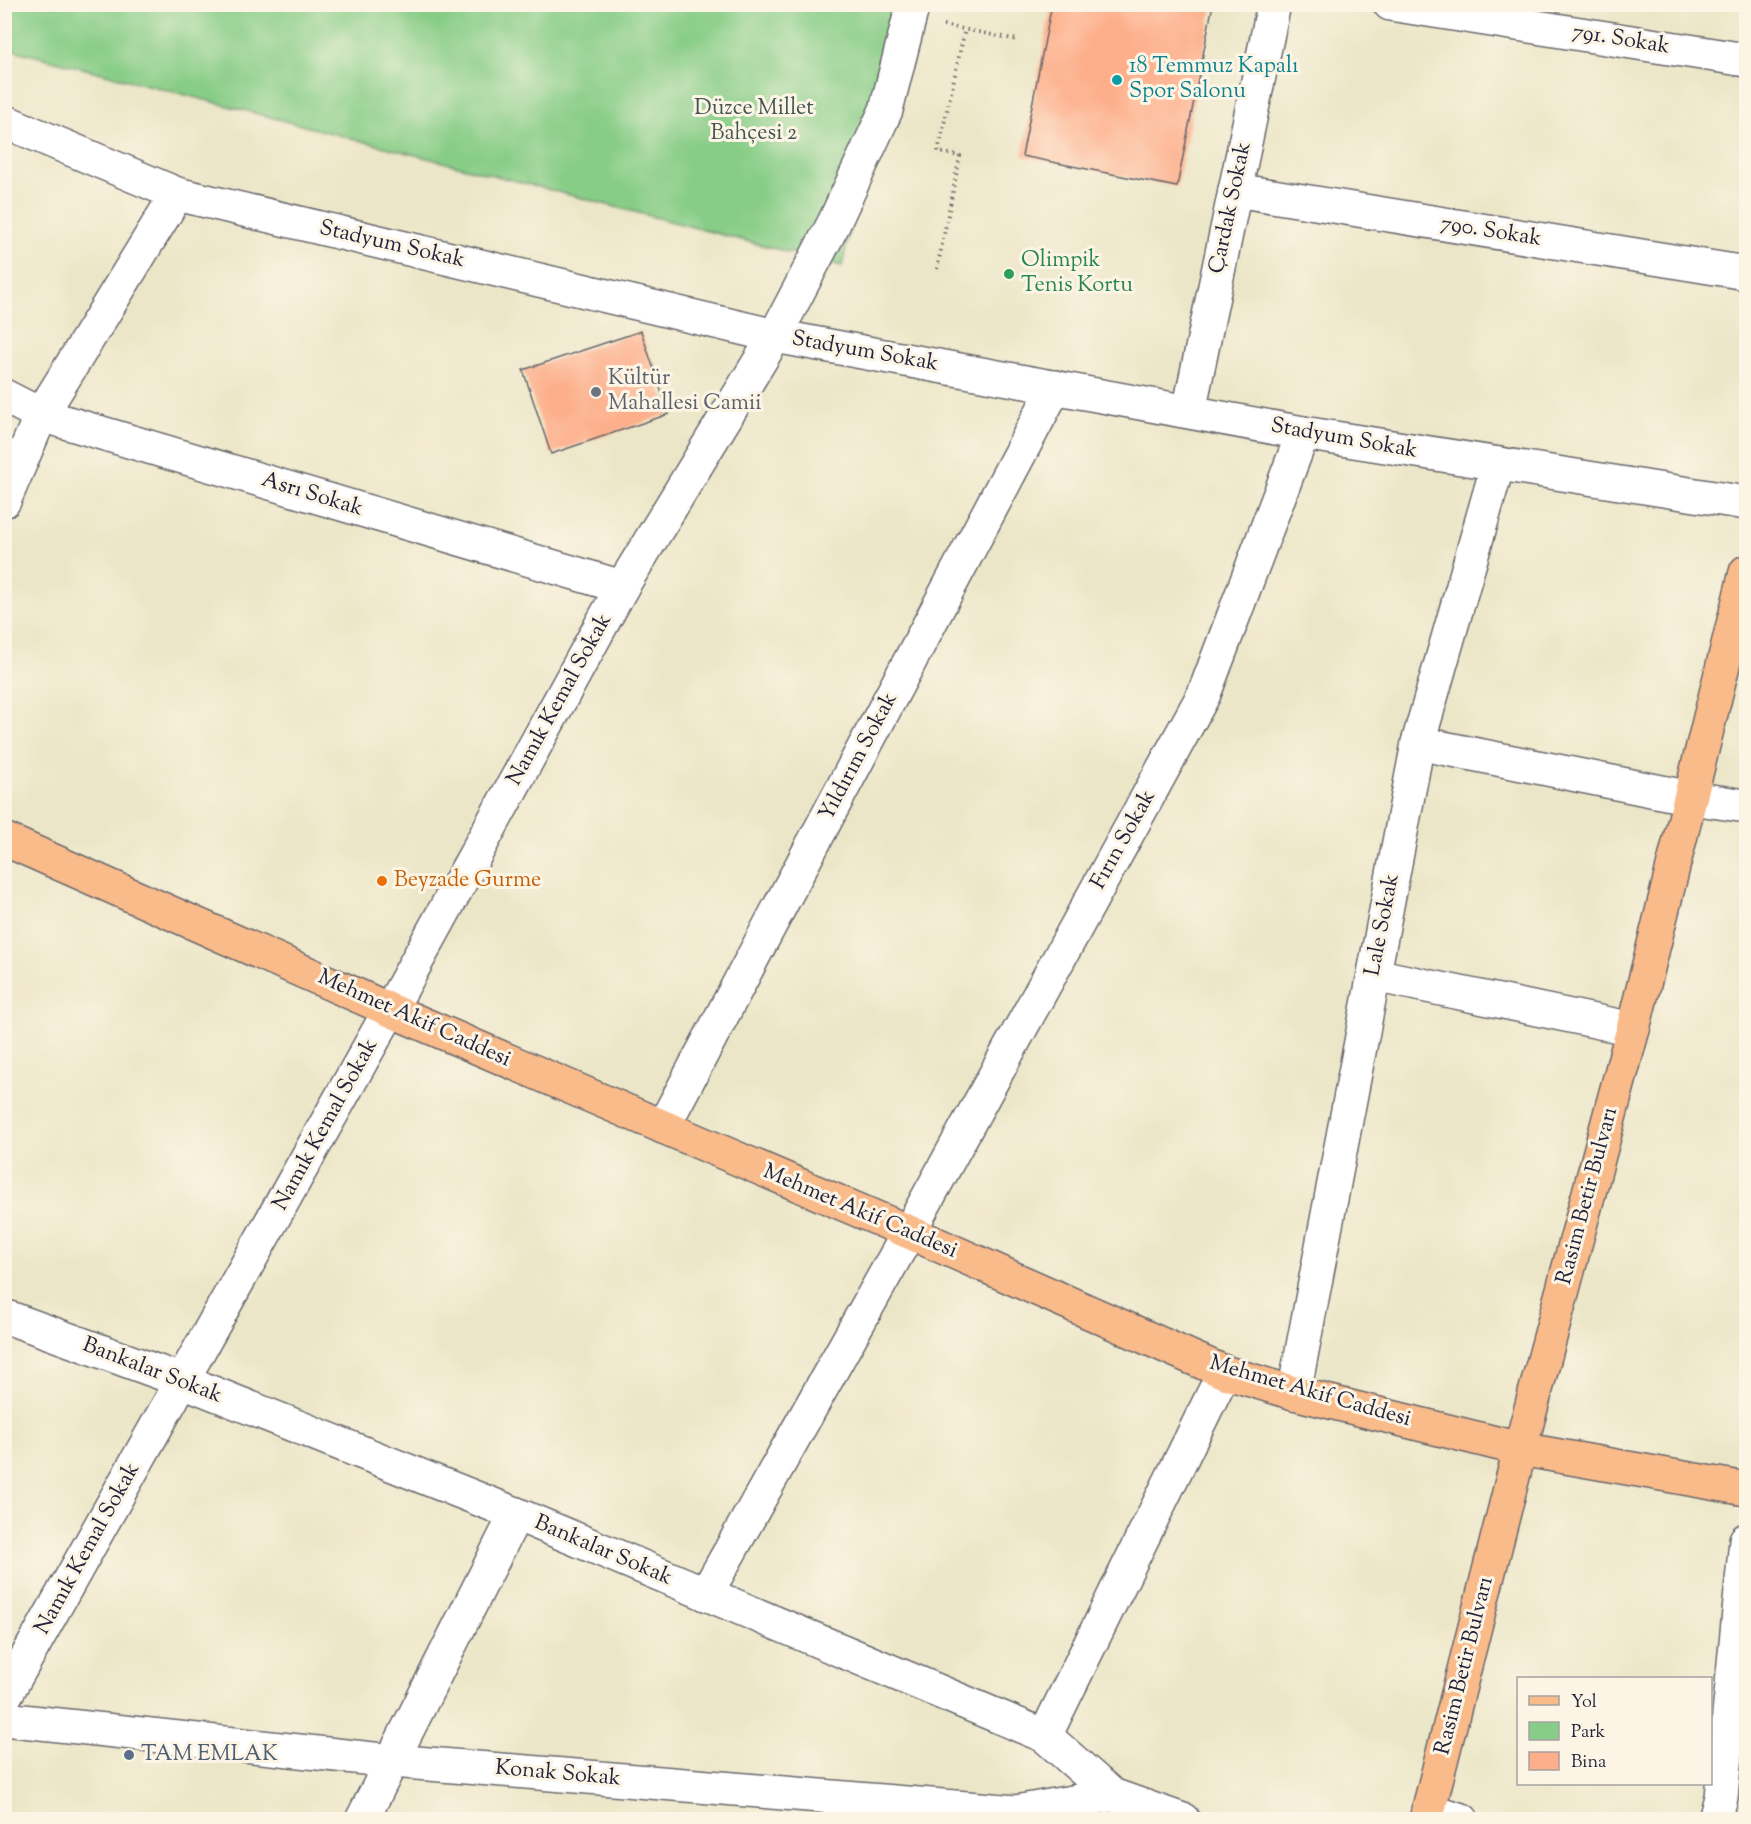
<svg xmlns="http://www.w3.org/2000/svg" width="1751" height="1824" viewBox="0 0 1751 1824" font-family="'Sorts Mill Goudy',serif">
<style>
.green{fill:#88cd87;stroke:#557861;stroke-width:1.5}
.building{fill:#fdae8a}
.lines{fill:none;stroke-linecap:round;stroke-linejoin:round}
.minor-casing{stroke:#69676c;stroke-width:36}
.major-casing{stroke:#69676c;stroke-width:36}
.path{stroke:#69676c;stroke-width:4;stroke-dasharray:1.5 4.5;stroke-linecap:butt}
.minor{stroke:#fff;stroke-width:33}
.major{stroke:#fabb8b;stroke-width:33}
.culture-dot{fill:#0f9aa8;stroke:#fcf5e5;stroke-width:2}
.leisure-dot{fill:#2e9e5b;stroke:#fcf5e5;stroke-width:2}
.worship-dot{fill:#6b7280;stroke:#fcf5e5;stroke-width:2}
.food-dot{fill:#e8710a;stroke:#fcf5e5;stroke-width:2}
.service-dot{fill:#5c6f8a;stroke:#fcf5e5;stroke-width:2}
.labels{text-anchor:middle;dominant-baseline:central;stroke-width:6;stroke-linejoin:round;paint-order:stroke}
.street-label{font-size:22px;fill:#22223b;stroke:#fcf5e5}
.culture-label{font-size:22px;fill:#0d838f;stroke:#fcf5e5;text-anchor:start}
.park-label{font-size:22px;fill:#415552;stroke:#fcf5e5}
.leisure-label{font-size:22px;fill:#27864d;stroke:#fcf5e5;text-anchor:start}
.worship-label{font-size:22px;fill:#5b616d;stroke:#fcf5e5;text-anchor:start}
.food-label{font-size:22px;fill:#c56008;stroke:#fcf5e5;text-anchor:start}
.service-label{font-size:22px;fill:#4e5e75;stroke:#fcf5e5;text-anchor:start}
</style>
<rect width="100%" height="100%" fill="#fcf5e5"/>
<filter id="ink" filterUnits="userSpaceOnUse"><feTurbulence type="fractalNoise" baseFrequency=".0167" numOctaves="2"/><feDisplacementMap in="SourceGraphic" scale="12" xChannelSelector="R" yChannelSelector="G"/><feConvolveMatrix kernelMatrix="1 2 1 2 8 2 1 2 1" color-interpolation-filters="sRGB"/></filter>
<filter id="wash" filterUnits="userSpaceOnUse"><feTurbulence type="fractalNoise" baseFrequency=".008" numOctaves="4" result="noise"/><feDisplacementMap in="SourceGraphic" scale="24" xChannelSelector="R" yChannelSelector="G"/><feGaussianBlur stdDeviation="1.35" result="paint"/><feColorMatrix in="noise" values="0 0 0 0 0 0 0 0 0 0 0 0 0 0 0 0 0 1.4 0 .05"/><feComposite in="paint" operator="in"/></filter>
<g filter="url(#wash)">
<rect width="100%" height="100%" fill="#ece6c8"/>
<!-- green -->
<polygon class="green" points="4,5 900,5 842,266 5,48"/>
<g id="blocks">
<!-- building -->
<g class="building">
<polygon points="1052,4 1213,4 1177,187 1022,156"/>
<polygon points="641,331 669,414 551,454 523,370"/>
</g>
</g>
</g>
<g filter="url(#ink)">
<use href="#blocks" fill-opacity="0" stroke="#69676c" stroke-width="1.5"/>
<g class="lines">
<defs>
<g id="minor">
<polyline points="1390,4 1746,60"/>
<polyline points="4,121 177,194 775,336 1303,433 1746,503"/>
<polyline points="1235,190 1746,273"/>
<polyline points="4,396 41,415 622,587"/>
<polyline points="1189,411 1274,4"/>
<polyline points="4,501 41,415 177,194"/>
<polyline points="1418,743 1691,798 1746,806"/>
<polyline points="1374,975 1633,1029"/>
<polyline points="663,1127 1055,387"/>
<polyline points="4,1316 183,1381 516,1514 1045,1736 1112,1795 1183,1820"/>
<polyline points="1294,1393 1418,743 1498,464"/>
<polyline points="706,1594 909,1232 1204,694 1303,433"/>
<polyline points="4,1698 390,1010 622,587 775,336 834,223 886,110 913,4"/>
<polyline points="4,1719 392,1761 1016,1812 1112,1795"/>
<polyline points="1045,1736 1224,1372"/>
<polyline points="1428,1810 1462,1820"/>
<polyline points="362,1820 516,1514"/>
<polyline points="1715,1820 1721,1797 1746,1540"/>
</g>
<g id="major">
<polyline points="4,839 390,1010 909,1232 1224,1372 1294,1393 1520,1449 1746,1489"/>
<polyline points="1426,1820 1520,1449 1633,1029 1746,572"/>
</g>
</defs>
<!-- minor casing -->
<use href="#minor" class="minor-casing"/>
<!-- major casing -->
<use href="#major" class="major-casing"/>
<!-- path -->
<g class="path">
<polyline points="943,25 1018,40"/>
<polyline points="937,269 960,156 938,152 965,29"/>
</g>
<!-- minor -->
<use href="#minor" class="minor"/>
<!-- major -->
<use href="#major" class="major"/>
</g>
</g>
<!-- markers -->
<circle class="culture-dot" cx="1117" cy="80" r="6"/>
<circle class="leisure-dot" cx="1009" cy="274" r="6"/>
<circle class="worship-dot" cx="596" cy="392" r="6"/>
<circle class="food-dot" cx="382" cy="881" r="6"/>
<circle class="service-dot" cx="129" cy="1755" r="6"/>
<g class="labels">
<!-- street labels -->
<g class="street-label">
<text transform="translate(1621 40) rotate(9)">791. Sokak</text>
<text transform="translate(1231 208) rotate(-78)">Çardak Sokak</text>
<text transform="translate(1491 232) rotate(9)">790. Sokak</text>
<text transform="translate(392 245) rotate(13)">Stadyum Sokak</text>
<text transform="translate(865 352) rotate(10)">Stadyum Sokak</text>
<text transform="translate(1344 439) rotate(10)">Stadyum Sokak</text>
<text transform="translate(312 495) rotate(17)">Asrı Sokak</text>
<text transform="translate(560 700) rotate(-61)">Namık Kemal Sokak</text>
<text transform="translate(859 757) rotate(-62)">Yıldırım Sokak</text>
<text transform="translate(1124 840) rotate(-61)">Fırın Sokak</text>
<text transform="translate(1383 925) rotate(-79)">Lale Sokak</text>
<text transform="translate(414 1019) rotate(24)">Mehmet Akif Caddesi</text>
<text transform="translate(326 1125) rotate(-61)">Namık Kemal Sokak</text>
<text transform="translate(1588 1196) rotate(-75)">Rasim Betir Bulvarı</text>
<text transform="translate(860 1212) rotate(23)">Mehmet Akif Caddesi</text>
<text transform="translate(152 1371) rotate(21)">Bankalar Sokak</text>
<text transform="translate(1310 1392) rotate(16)">Mehmet Akif Caddesi</text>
<text transform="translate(88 1549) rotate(-61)">Namık Kemal Sokak</text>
<text transform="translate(603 1551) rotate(23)">Bankalar Sokak</text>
<text transform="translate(1465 1666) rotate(-76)">Rasim Betir Bulvarı</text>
<text transform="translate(558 1774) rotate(5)">Konak Sokak</text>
</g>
<!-- culture labels -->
<g class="culture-label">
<text x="1129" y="67">18 Temmuz Kapalı<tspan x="1129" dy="25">Spor Salonu</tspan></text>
</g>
<!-- park labels -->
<g class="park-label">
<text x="754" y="109">Düzce Millet<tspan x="754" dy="25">Bahçesi 2</tspan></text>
</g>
<!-- leisure labels -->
<g class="leisure-label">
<text x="1021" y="261">Olimpik<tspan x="1021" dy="25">Tenis Kortu</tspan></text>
</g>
<!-- worship labels -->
<g class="worship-label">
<text x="608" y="379">Kültür<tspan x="608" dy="25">Mahallesi Camii</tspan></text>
</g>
<!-- food labels -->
<g class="food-label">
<text x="394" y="881">Beyzade Gurme</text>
</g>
<!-- service labels -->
<g class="service-label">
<text x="141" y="1755">TAM EMLAK</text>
</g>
</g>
<!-- margin -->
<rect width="1751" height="1824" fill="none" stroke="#fcf5e5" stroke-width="24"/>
<!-- legend -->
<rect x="1517" y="1677" width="195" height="108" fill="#fcf5e5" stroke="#a5a1a1" stroke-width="1.5"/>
<rect x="1529" y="1696" width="30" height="9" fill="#fabb8b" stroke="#a5a1a1" stroke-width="1.5"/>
<text x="1571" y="1707" font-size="18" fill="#22223b">Yol</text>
<rect x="1529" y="1722" width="30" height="18" fill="#88cd87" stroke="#a5a1a1" stroke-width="1.5"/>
<text x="1571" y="1737" font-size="18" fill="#22223b">Park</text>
<rect x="1529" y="1752" width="30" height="18" fill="#fdae8a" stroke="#a5a1a1" stroke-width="1.5"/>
<text x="1571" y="1767" font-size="18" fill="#22223b">Bina</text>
</svg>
